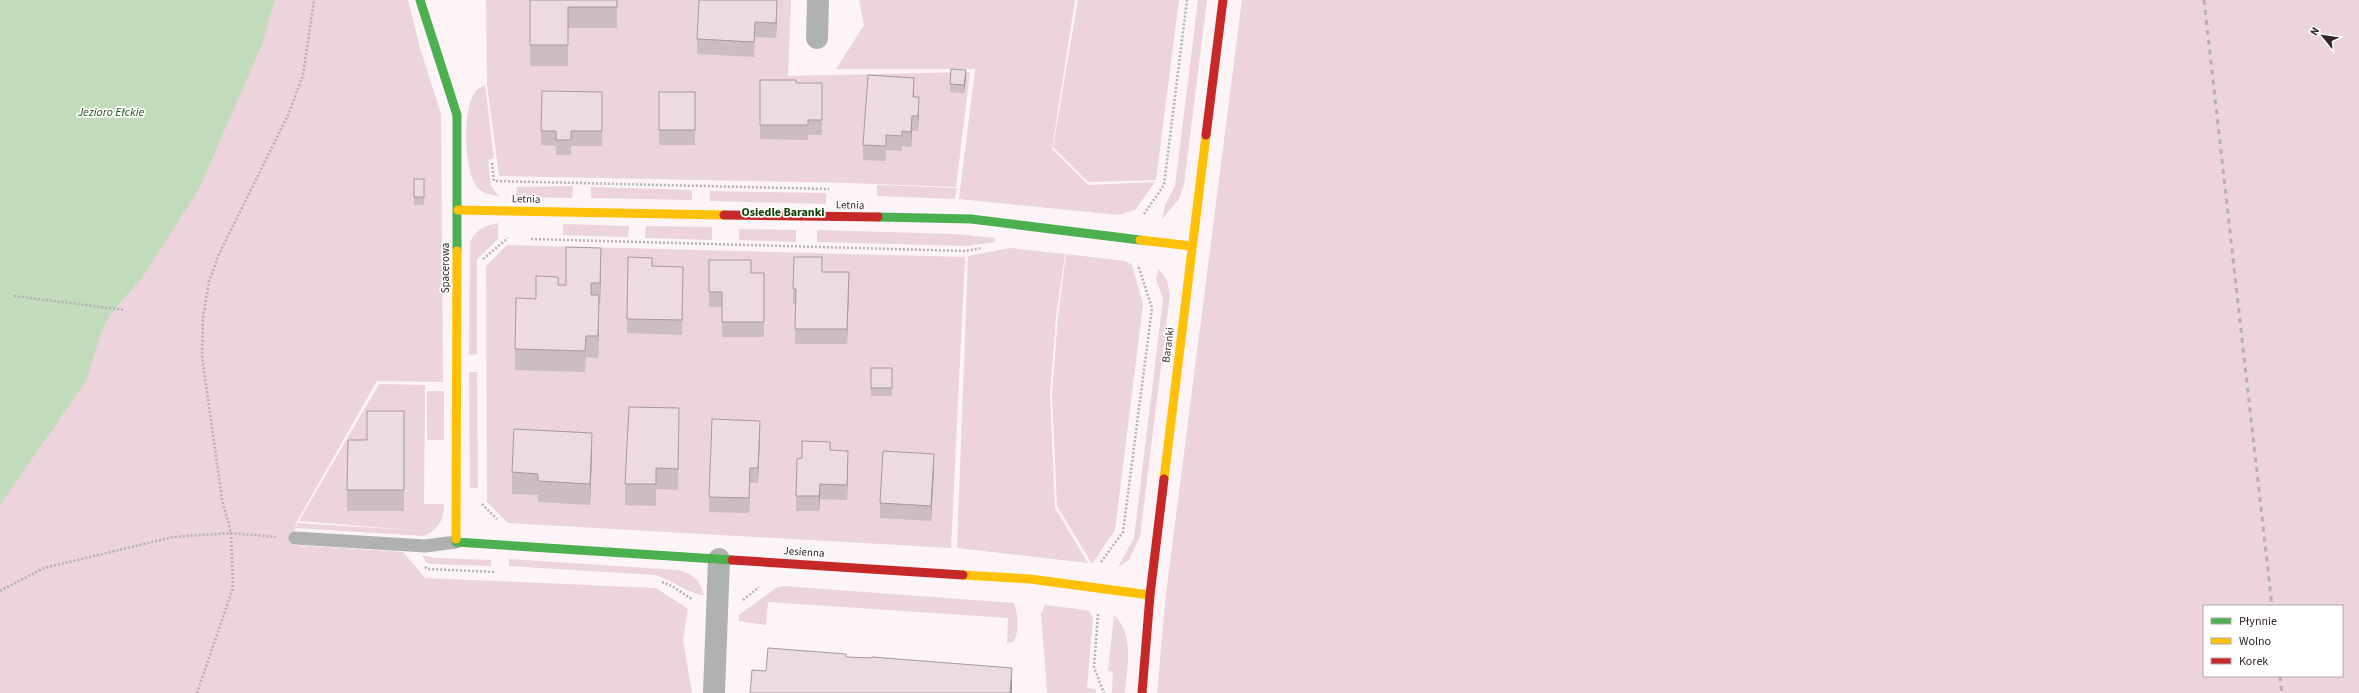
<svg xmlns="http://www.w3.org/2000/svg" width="2359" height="693" viewBox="0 0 2359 693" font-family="'Source Sans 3',sans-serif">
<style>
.green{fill:#ecd3dc;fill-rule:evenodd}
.water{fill:#c2dbba}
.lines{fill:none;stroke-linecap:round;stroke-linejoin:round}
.path{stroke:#b5b3b2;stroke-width:2.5;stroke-dasharray:2 2;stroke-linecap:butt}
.lane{stroke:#b0b2b0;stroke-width:13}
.street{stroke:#b0b2b0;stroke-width:22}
.fast{stroke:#4caf50;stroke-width:9}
.slow{stroke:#ffc107;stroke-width:9}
.jam{stroke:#c62828;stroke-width:9}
.rail{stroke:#b5b3b3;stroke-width:3;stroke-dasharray:5 5;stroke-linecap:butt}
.wall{fill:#cbbdc2}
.shaded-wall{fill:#a59a9e}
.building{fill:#ecdce1;stroke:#a59a9e}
.labels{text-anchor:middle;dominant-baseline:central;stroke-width:3.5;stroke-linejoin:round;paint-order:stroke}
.street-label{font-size:11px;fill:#33262b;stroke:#fff}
.water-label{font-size:12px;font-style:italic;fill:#215415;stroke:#fff}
.neighbourhood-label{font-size:12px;font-weight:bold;fill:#0f3f03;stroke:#fff}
</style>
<rect width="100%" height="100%" fill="#fcf4f7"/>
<!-- green -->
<g class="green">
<polygon points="155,0 408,0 420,48 441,114 443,382 377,381 296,523 293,545 403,552 425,578 656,588 688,609 683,640 692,693 0,693 0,335 101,333 110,315 132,290"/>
<polygon points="486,0 791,0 788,76 970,72 956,187 849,183 499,176 487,84"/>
<polygon points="859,0 1075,0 1052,149 1088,185 1155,182 1135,210 1119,215 959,199 975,69 836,69 864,25"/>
<polygon points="1078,0 1179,0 1156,180 1088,182 1053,147"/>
<polygon points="1198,0 1207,0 1184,184 1179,199 1162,219 1165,205 1175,186"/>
<path d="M1242 0H2359V693H1157L1166 594ZM2204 606H2342V676H2204Z"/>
<path d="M485 85 494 158 488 160 491 186 499 196C491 195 483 194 477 187 464 171 462 110 475 92 477 89 482 87 485 85Z"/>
<polygon points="877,185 957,188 955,199 877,196"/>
<polygon points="573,186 572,198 516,197 517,187"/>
<polygon points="591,187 692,190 692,200 591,198"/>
<polygon points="710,191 826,193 826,204 710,201"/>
<path d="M498 223V239L477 259V354L469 355 470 242C477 229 484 226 498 223Z"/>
<polygon points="563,224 629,226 628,237 563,235"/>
<polygon points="646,226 712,227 712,240 645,238"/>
<polygon points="739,229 796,230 796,242 739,240"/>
<polygon points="817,230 955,234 995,238 995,242 967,246 817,242"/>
<polygon points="507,245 965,257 951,548 508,523 487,502 486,266"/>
<polygon points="1010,248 1065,254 1056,317 1050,395 1055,508 1088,563 957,548 968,256"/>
<polygon points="1066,254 1125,261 1132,265 1143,304 1115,530 1092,564 1057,506 1052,394 1058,317"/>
<polygon points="1159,269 1167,281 1170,295 1140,536 1129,560 1118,567 1134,538 1163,299 1156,279"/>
<polygon points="469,372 477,372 478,488 470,488"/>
<path d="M379 384 425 385 424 504H444C444 520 438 530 424 536L296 528 297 523 424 531 299 521Z"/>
<rect x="427" y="391" width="17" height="49"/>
<polygon points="422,555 435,558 491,560 491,566 431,564 426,562"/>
<path d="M509 559 678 570C694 574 699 579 704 595 689 594 671 579 655 575L509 566Z"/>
<path d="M783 586 1014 603C1018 614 1020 633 1013 642L1007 643 1008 618 768 602 766 625 739 621V615L776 588Z"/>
<polygon points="1045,605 1086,610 1090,612 1093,618 1087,688 1096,689 1096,693 1047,693 1041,613"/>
<path d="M1114 615C1135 635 1127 666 1125 693H1112L1113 672 1108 671Z"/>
</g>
<!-- water -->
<polygon class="water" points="0,0 275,0 262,44 199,189 142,278 110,315 101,333 86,381 0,505"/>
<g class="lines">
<!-- path -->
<g class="path">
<polyline points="492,163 494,181 829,189"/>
<polyline points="1144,214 1164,185 1187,0"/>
<polyline points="531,239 965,251 982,248"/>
<polyline points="483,259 508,238"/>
<polyline points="14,296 125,310"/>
<polyline points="482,504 497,519"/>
<polyline points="1101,562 1123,532 1152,308 1138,265"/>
<polyline points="425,567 427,569 496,572"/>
<polyline points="662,582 672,586 693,600"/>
<polyline points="0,591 44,568 173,537 231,533 276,537"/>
<polyline points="743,600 759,587"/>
<polyline points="1098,614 1094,667 1104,693"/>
<polyline points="197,693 233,588 231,533 222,499 202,356 203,317 209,282 219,254 289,113 303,75 314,0"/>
</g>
<!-- lane -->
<polyline class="lane" points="295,538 425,546 456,542"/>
<!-- street -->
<g class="street">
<polyline points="817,38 818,0"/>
<polyline points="714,693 719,559"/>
</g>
<!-- fast -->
<g class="fast">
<polyline points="420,0 457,115 457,251"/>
<polyline points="878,217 971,219 1140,240"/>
<polyline points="456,539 456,542 732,560"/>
</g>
<!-- slow -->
<g class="slow">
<polyline points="458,210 724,215"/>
<polyline points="1140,240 1191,246"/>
<polyline points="1164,479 1206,135"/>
<polyline points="456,539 457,251"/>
<polyline points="963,575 1030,579 1150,595"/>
</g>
<!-- jam -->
<g class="jam">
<polyline points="1206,135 1223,0"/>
<polyline points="724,215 878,217"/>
<polyline points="732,560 963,575"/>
<polyline points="1142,693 1150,595 1164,479"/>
</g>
<!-- rail -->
<g class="rail">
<polyline points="2204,0 2272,606"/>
<polyline points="2280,676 2282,693"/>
</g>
</g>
<!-- wall -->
<g class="wall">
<polygon points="530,0 617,0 617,28 568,28 568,66 530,66"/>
<polygon points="777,9 776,38 755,37 754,57 697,54 697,39"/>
<polygon points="966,78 964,93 950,92 950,84"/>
<polygon points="760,80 796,83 822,83 822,135 808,135 808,140 760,139"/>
<polygon points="542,91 602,92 602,146 571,146 571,155 556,155 556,146 541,145"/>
<rect x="659" y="92" width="36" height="53"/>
<polygon points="914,93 914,97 919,112 918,131 912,131 911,147 902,146 902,151 886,150 886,161 863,160 863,145"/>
<rect x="414" y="179" width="10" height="26"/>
<polygon points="709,260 751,273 764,273 764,337 722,337 722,307 709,307"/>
<polygon points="652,266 683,281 682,335 627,333 627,319"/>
<polygon points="601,269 600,305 599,305 598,358 586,357 585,372 515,370 515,349 536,299 558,285 566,285"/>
<polygon points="822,272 849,287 847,344 795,344 796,304 793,304 793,289"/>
<rect x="871" y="368" width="21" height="28"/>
<polygon points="404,411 404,511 347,511 348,440 367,440"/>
<polygon points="679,429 678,490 656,489 656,506 625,505 625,484"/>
<polygon points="760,436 758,483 750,483 749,513 709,512 709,497"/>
<polygon points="830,450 848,466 847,500 820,499 819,511 796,511 796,496 802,458"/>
<polygon points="592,454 590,505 538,502 538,495 512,494 512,472"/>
<polygon points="934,469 931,521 880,518 880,503"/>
</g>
<!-- shaded-wall -->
<g class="shaded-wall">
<polygon points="777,0 777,9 776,38 776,23"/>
<polygon points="966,70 966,78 964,93 964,85"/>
<polygon points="914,78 914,93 913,112 913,97"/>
<polygon points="919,97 919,112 918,131 918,116"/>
<polygon points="912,116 912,131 911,147 911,132"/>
<polygon points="601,248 601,269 600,305 600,283"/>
<polygon points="849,272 849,287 847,344 847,329"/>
<polygon points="599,295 599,316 598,358 598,336"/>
<polygon points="760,421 760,436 758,483 758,468"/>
<polygon points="592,433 592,454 590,505 590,484"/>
<polygon points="848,451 848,466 847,500 847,485"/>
<polygon points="934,454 934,469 931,521 931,506"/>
<polygon points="750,468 750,483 749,513 749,498"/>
<polygon points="820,484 820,499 819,511 819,496"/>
<polygon points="1012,668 1012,693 1010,693"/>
</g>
<!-- building -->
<g class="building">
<polygon points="530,0 617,0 617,7 568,7 568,45 530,45"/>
<polygon points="699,0 777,0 776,23 755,22 754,42 697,39"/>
<polygon points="951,69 966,70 964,85 950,84"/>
<polygon points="868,75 914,78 913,97 919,97 918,116 912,116 911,132 902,131 902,136 886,135 886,146 863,145"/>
<polygon points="760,80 796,80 796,83 822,83 822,120 808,120 808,125 760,125"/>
<polygon points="542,91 602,92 602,131 571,131 571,140 556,140 556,131 541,131"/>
<rect x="659" y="92" width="36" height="38"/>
<rect x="414" y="179" width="10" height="18"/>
<polygon points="566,247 601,248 600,283 591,283 591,295 599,295 598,336 586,336 585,351 515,349 516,298 536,299 536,276 558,277 558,285 566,285"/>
<polygon points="628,257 652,258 652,266 683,267 682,320 627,319"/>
<polygon points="794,257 822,257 822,272 849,272 847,329 795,329 796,289 793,289"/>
<polygon points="709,260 751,260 751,273 764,273 764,322 722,322 722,292 709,292"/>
<rect x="871" y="368" width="21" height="20"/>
<polygon points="629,407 679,408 678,469 656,468 656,484 625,484"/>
<polygon points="367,411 404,411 404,490 347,490 348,440 367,440"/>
<polygon points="712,419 760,421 758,468 750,468 749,498 709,497"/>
<polygon points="514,429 592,433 590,484 538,481 538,474 512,472"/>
<polygon points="802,441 830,442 830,450 848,451 847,485 820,484 819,496 796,496 797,459 802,458"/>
<polygon points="883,451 934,454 931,506 880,503"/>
<polygon points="768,648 846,654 846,657 872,658 872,657 1012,668 1010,693 750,693 752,670 766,671"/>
</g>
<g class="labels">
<!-- street labels -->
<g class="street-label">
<text transform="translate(526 199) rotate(1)">Letnia</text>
<text transform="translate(850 205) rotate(1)">Letnia</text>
<text transform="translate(445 268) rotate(-90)">Spacerowa</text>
<text transform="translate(1168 345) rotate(-83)">Baranki</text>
<text transform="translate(804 552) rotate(4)">Jesienna</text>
</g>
<!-- water labels -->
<g class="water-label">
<text x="111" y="112">Jezioro Ełckie</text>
</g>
<!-- neighbourhood labels -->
<g class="neighbourhood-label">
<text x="783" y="212">Osiedle Baranki</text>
</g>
</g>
<!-- legend -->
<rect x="2203" y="605" width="140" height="72" fill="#ffffff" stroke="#ada8aa"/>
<rect x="2211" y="618" width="20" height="6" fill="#4caf50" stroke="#ada8aa"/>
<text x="2239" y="625" font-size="12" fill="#33262b">Płynnie</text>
<rect x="2211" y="638" width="20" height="6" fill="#ffc107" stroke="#ada8aa"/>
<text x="2239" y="645" font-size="12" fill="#33262b">Wolno</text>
<rect x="2211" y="658" width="20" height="6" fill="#c62828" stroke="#ada8aa"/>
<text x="2239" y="665" font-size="12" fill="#33262b">Korek</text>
<!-- north arrow -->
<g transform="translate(2323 36) rotate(300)" stroke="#ffffff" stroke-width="3" paint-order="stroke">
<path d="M0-3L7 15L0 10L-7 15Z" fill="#33262b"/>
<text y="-6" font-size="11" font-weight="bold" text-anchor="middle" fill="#33262b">N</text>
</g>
</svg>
